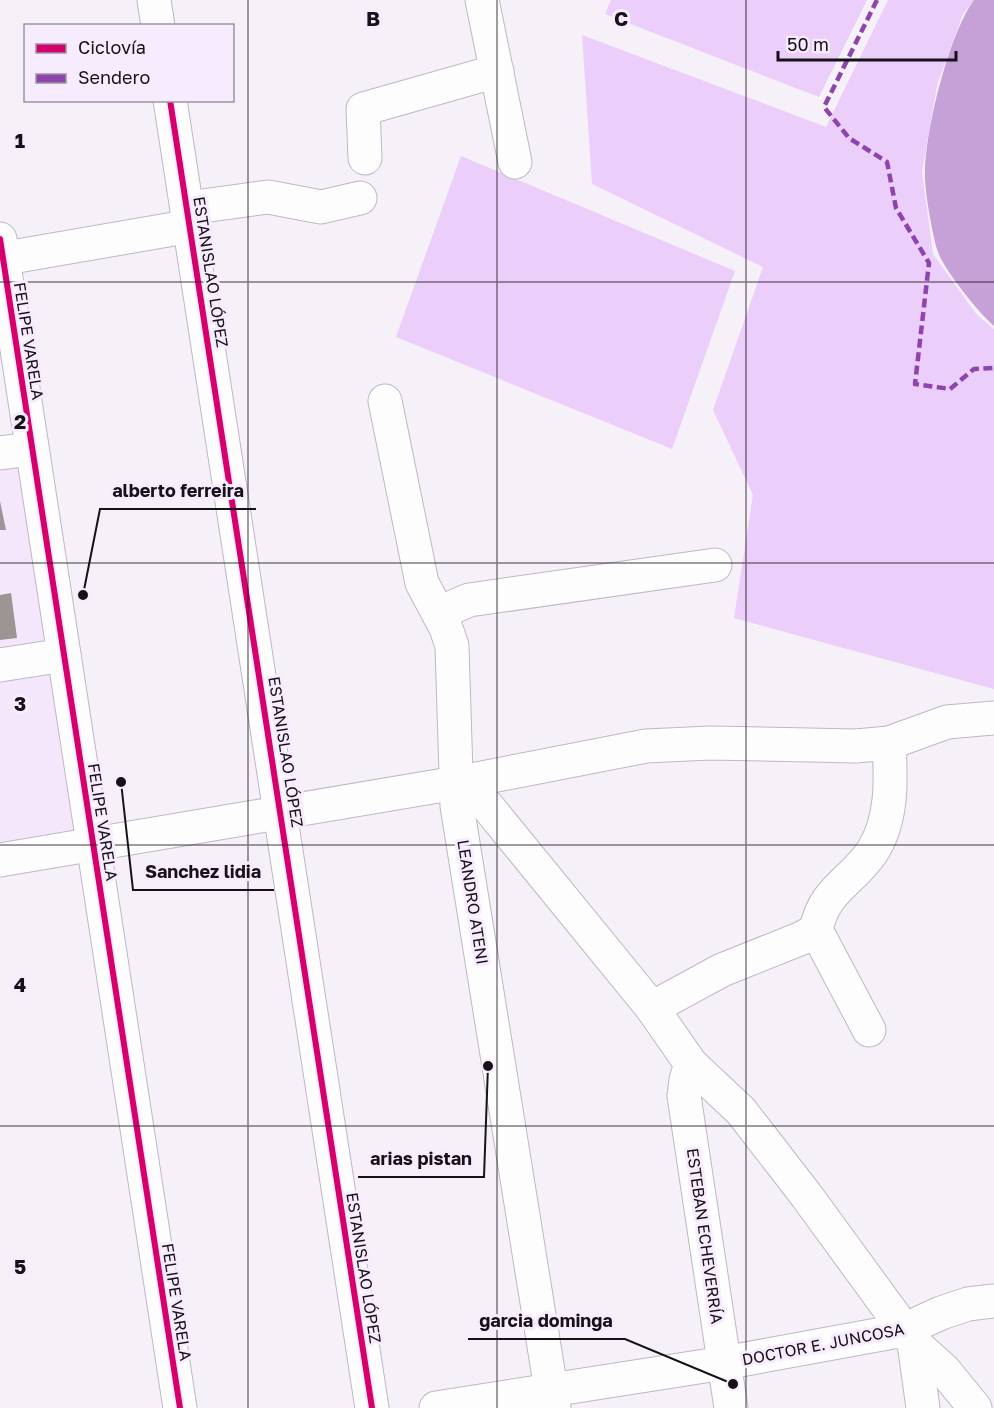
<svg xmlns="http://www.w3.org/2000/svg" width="994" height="1408" viewBox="0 0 994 1408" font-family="'Golos Text',sans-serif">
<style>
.built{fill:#f4e7fb}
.green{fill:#ebcef9}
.water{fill:#c5a1d7}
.building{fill:#9b9594}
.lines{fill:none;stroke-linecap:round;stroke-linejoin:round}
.minor-casing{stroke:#beb8c2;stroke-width:35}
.minor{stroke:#fefdfe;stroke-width:33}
.quiet{stroke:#8e44ad;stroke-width:4.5;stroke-dasharray:9 4.5;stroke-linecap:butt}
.cycleway-casing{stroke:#f7ecfd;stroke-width:10}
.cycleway{stroke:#d6006c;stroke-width:6}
.grid{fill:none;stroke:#17111a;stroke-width:1.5;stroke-opacity:0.55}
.labels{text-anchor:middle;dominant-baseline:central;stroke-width:6;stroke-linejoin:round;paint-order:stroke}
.street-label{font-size:16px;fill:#17111a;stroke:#f7ecfd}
.grid-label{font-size:20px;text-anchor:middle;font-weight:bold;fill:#17111a;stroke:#f7ecfd;stroke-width:6;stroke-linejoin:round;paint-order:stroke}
.leader{fill:none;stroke:#17111a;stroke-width:2}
.callout-dot{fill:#17111a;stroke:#f7ecfd;stroke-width:2}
.callout-label{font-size:18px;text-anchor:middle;font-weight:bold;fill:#17111a;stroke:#f7ecfd;stroke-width:6;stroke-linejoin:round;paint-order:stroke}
</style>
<rect width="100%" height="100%" fill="#f6f0f9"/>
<!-- built -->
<g class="built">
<polygon points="29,453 59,653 0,663 0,457"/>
<polygon points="59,660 88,842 0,855 0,670"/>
</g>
<!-- green -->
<g class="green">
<polygon points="611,0 867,0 819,97 605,14"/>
<polygon points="888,0 974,0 963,14 937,85 922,172 933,254 977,315 994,329 994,689 734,618 753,495 713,410 763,267 592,184 582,35 826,127"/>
<polygon points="461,156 735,271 672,449 396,337"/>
</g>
<!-- water -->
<path class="water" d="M974 0H994V326C979 313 942 268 937 249 932 232 924 188 925 171 926 128 949 34 974 0Z"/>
<!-- building -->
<g class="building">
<polygon points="0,501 6,530 0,530"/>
<polygon points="11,593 17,638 0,640 0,595"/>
</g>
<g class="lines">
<defs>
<g id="minor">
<polyline points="154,0 158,26"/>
<polyline points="482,0 515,162"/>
<polyline points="170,100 372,1408"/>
<polyline points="365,158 363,109 497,71"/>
<polyline points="188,208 268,197 321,207 360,198"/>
<polyline points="0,239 180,1408"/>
<polyline points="0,259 191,226"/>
<polyline points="385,401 422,583 446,628 452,646 457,806 554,1408"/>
<polyline points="0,453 32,449"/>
<polyline points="439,613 469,600 715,565"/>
<polyline points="0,665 64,655"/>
<polyline points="456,783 476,795 488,807 652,1008 691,1064 741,1111 806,1195 914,1343 944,1370 975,1408"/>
<polyline points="0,860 456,783 646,746 710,743 856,746 889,743 947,722 994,718"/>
<polyline points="652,1008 722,970 802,938 816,930"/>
<path d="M869 1030 816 930C824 889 851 883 872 852 893 820 891 779 889 743"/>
<polyline points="691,1064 686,1080 684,1096 731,1408"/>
<polyline points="914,1343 923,1408"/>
<polyline points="436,1408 724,1363 904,1330 941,1313 968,1304 994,1301"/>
</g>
</defs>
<!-- minor casing -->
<use href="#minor" class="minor-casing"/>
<!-- minor -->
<use href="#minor" class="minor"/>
<!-- quiet -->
<polyline class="quiet" points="877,0 824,107 849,138 887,162 896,208 929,263 915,384 950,389 974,369 994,368"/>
<defs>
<g id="cycleway">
<polyline points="170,100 372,1408"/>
<polyline points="0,239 180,1408"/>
</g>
</defs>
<!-- cycleway casing -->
<use href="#cycleway" class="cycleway-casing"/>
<!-- cycleway -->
<use href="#cycleway" class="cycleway"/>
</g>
<!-- grid -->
<path class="grid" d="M248 0V1408M497 0V1408M746 0V1408M0 282H994M0 563H994M0 845H994M0 1126H994"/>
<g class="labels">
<!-- street labels -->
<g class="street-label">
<text transform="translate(211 272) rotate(81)">ESTANISLAO LÓPEZ</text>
<text transform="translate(29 341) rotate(81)">FELIPE VARELA</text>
<text transform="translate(286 752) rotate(81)">ESTANISLAO LÓPEZ</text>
<text transform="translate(103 822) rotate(81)">FELIPE VARELA</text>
<text transform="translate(473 902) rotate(81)">LEANDRO ATENI</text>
<text transform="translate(705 1236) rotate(82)">ESTEBAN ECHEVERRÍA</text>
<text transform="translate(364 1268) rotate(81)">ESTANISLAO LÓPEZ</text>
<text transform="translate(177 1302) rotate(81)">FELIPE VARELA</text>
<text transform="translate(823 1344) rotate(-11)">DOCTOR E. JUNCOSA</text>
</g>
</g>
<g class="grid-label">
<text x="373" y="26">B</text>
<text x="621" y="26">C</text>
<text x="20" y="148">1</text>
<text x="20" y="429">2</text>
<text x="20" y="711">3</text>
<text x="20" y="992">4</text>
<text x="20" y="1274">5</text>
</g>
<!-- callouts -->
<path class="leader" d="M83 595L100 509H256M121 782L133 890H274M488 1066L484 1177H358M733 1384L625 1339H468"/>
<g class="callout-dot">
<circle cx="83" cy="595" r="6"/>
<circle cx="121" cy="782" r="6"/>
<circle cx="488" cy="1066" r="6"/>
<circle cx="733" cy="1384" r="6"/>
</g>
<g class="callout-label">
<text x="178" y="497">alberto ferreira</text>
<text x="203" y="878">Sanchez lidia</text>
<text x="421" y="1165">arias pistan</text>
<text x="546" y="1327">garcia dominga</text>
</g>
<!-- legend -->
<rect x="24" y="24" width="210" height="78" fill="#f7ecfd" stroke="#9d94a2" stroke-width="1.5"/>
<rect x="36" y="44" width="30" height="9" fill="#d6006c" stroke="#9d94a2" stroke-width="1.5"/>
<text x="78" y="54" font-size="18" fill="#17111a">Ciclovía</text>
<rect x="36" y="74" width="30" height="9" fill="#8e44ad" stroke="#9d94a2" stroke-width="1.5"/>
<text x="78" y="84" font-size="18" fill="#17111a">Sendero</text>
<!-- scale -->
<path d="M778 51v9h178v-9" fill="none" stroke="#17111a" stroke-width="3"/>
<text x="787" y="51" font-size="18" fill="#17111a" stroke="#f7ecfd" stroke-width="4.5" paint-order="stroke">50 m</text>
</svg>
